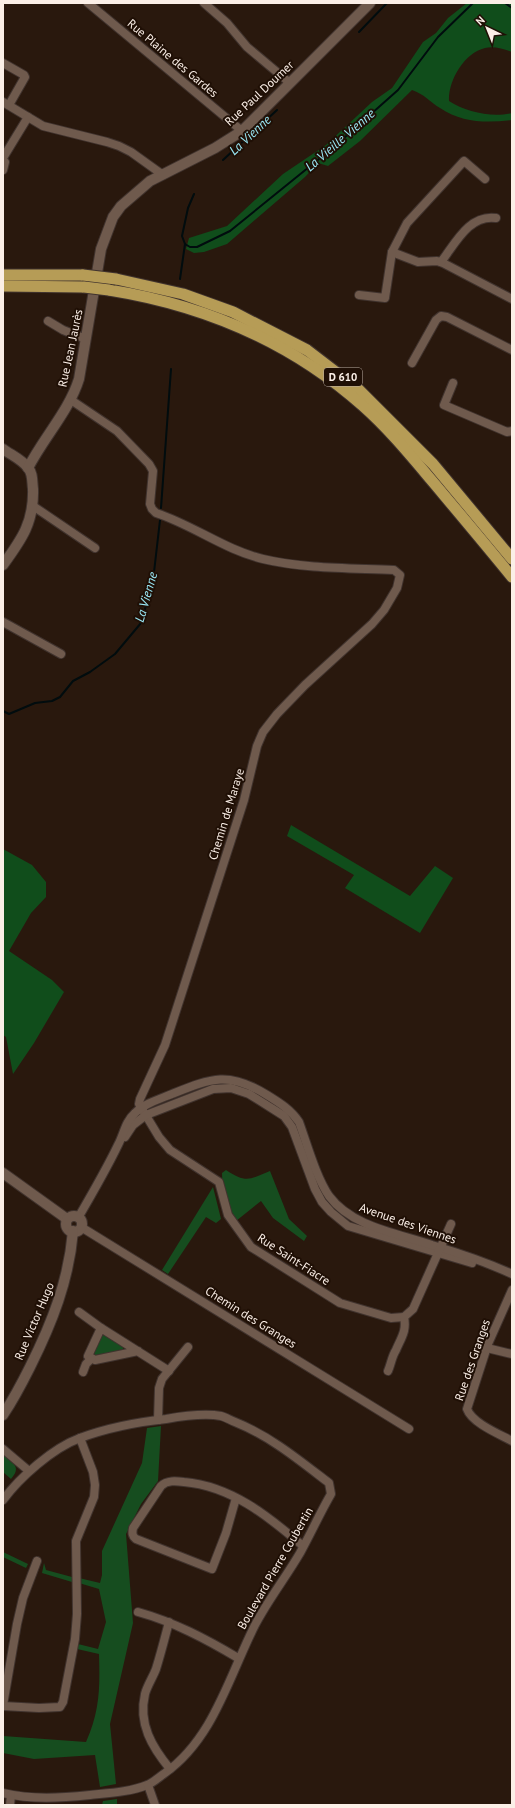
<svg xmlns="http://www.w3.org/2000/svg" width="515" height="1808" viewBox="0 0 515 1808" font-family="'PT Sans',sans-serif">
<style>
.green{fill:#164d1f}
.forest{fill:#104d1b}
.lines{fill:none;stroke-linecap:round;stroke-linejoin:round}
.stream{stroke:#010c0e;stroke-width:2}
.minor-casing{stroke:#40332e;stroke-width:10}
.tertiary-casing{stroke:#40332e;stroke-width:12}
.trunk-casing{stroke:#40332e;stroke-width:13}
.minor{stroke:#6f5a4d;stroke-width:8}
.tertiary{stroke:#6f5a4d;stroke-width:10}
.trunk{stroke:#b69c56;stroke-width:11}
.trunk-bridge-casing{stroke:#40332e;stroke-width:13;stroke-linecap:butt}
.trunk-bridge{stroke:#b69c56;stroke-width:11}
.labels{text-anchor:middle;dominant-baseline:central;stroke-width:4;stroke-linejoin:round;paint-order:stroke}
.shield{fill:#1f0f05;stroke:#b9aca3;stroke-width:1}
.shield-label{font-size:11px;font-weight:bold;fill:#fbefe7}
.street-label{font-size:12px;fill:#fbefe7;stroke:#1f0f05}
.water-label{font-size:13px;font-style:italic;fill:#9be9f7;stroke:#1f0f05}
</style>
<rect width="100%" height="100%" fill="#29180d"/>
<!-- green -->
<g class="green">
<path d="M226 1170C246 1183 249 1180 270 1171L289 1219 307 1236 304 1241 273 1218 261 1201 236 1221C226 1209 222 1188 222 1173Z"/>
<polygon points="213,1187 221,1219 216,1223 206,1217 168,1274 162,1270"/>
<polygon points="102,1334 104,1334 122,1345 124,1351 97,1357 94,1354"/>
<path d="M161 1426 158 1481 141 1504 126 1534 133 1623 110 1724 116 1784 100 1787 95 1755 34 1759 3 1753V1736L86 1742C100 1711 100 1687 99 1654L77 1649 78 1644 98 1649 106 1622 99 1589 79 1583V1578L100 1583 102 1575V1551L142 1463 147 1428Z"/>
<path d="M3 1455C13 1463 22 1467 11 1479L3 1472Z"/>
<polygon points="3,1552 28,1564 26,1568 3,1557"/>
<polygon points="44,1563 46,1570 72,1577 72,1582 42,1573"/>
<polygon points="117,1799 117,1805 102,1805 103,1801"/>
</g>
<!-- forest -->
<g class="forest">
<path d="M467 3 512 4V52C504 49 494 46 485 48 464 53 448 81 449 101 466 112 492 118 512 113V120C487 123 462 123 440 108 430 102 424 94 412 90L360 141 328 166 318 163 305 177 227 244 204 252 194 253 186 249 189 238 227 226 283 174 326 145 372 102 392 88 423 42 436 33 448 18Z"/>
<polygon points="291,825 410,896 435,866 453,878 420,933 345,888 354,875 287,836"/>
<polygon points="3,849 32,865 46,882 46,897 31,913 9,951 52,980 64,992 34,1043 13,1074 6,1037 3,1035"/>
</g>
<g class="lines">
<!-- stream -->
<g class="stream">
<polyline points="505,3 512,8"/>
<polyline points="359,32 387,3"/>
<polyline points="223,160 277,110"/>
<polyline points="185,244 190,247 197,247 230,231 335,146 398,90 438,37 473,3"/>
<polyline points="180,279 185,244 182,236 188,208 194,194"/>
<polyline points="161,508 171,369"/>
<polyline points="3,711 9,714 35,703 52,701 60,697 73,681 90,672 115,654 141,623 153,581 160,520"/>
</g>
<defs>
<g id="minor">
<polyline points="88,3 242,131"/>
<polyline points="204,3 227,23 247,47 290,83"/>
<polyline points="3,63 24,75 25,77 9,105"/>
<polyline points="3,102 43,126 107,142 119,146 131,152 163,175"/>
<polyline points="3,158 28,117"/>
<polyline points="3,160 5,162 3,170"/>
<polyline points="392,252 418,262 437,261 443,263 512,299"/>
<path d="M441 262C455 244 469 214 496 218"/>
<polyline points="359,295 385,298 392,252 407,223 464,161 485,179"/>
<polyline points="48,321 63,330 86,339"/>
<polyline points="412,363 436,320 441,316 447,317 512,350"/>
<polyline points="453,383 444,405 507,432 512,431"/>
<path d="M71 400 117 431 149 464 153 471 150 504 152 509 156 513C193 525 225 550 263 559 305 569 351 568 394 570L400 575 397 588 384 610 372 624 305 685 277 714 263 732 257 746 244 800 165 1045 140 1099 139 1104 159 1137 170 1150 219 1182 228 1215 251 1247 340 1303 391 1318 404 1317"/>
<polyline points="33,506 95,548"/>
<polyline points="3,622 61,654"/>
<polyline points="125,1137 133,1125 146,1115 213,1089 231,1088 249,1094 284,1116 292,1127 315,1189 322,1202 331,1212 348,1226 472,1263"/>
<path d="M78 1218C92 1194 106 1170 118 1145 124 1134 125 1122 135 1113 145 1103 160 1099 172 1094 212 1078 229 1071 267 1095 280 1103 291 1110 299 1122 307 1144 316 1177 329 1196 352 1227 397 1233 432 1245 459 1253 486 1262 512 1274"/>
<polyline points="81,1227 409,1429"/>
<path d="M512 1290 488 1344 467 1409C472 1423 499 1434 512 1441"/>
<polyline points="79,1312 101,1328"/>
<polyline points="487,1348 512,1354"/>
<polyline points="138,1351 95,1360 88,1356 101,1328 169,1371"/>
<path d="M388 1371C391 1364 392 1356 396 1350 401 1338 407 1331 404 1317L413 1309 451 1224"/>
<polyline points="83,1372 86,1364 91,1359"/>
<polyline points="158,1420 159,1388 162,1379 188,1347"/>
<polyline points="3,1449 29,1471"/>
<path d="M236 1498 226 1533 212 1569 136 1539C132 1536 132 1533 133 1528L161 1486C167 1480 176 1481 184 1482 231 1486 268 1516 303 1546"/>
<path d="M3 1500C20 1477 53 1448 80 1438 107 1428 138 1422 166 1419 183 1416 204 1413 221 1416 225 1417 230 1420 235 1422 270 1436 299 1460 329 1483L331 1494C320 1513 311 1533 300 1553 286 1577 268 1600 255 1625 229 1676 214 1738 165 1773 159 1777 153 1783 147 1785 130 1792 109 1793 90 1795 61 1798 32 1800 3 1793"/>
<path d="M138 1612C174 1622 206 1639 238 1658"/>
<path d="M169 1622C165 1637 161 1653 156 1669 153 1677 147 1686 145 1694 138 1724 152 1747 170 1769"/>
<polyline points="3,1705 17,1624 23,1598 37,1561"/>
<polyline points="3,1706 39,1708 60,1707 63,1702 75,1639 77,1614 76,1541 94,1497 95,1485 93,1472 80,1438"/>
<polyline points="148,1785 155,1805"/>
<polyline points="10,1805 11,1795"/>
</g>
<g id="tertiary">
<path d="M3 449C11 455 23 460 28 468 33 473 32 482 33 489 34 522 22 539 3 565"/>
<path d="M28 468C44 437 69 411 79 379L101 249 113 217 121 206 150 181 215 148 242 131 370 3"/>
<polyline points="3,1173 67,1219"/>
<circle cx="74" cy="1224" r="8"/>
<path d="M3 1415C13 1400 22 1383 30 1367 52 1323 69 1280 73 1231"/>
</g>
<g id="trunk">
<polyline points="3,275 83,275"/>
<polyline points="116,279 183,294 233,312 307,350 358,389 433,464 512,559"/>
<polyline points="3,286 84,287"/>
<path d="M109 290C203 305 291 342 363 406 389 429 411 456 433 482 459 513 486 545 512 577"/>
</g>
</defs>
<!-- minor casing -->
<use href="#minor" class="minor-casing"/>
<!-- tertiary casing -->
<use href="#tertiary" class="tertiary-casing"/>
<!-- trunk casing -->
<use href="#trunk" class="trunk-casing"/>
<!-- minor -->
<use href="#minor" class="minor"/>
<!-- tertiary -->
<use href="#tertiary" class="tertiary"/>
<!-- trunk -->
<use href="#trunk" class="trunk"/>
<defs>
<g id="trunk-bridge">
<polyline points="83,275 116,279"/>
<polyline points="84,287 109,290"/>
</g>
</defs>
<!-- trunk-bridge casing -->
<use href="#trunk-bridge" class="trunk-bridge-casing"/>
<!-- trunk-bridge -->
<use href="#trunk-bridge" class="trunk-bridge"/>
</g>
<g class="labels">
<!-- shield labels -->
<rect class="shield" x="324" y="368" width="38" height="18" rx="3"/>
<g class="shield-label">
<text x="343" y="377">D 610</text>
</g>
<!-- street labels -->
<g class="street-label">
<text transform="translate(173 58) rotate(40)">Rue Plaine des Gardes</text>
<text transform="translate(259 93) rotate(-43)">Rue Paul Doumer</text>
<text transform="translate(70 348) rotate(-78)">Rue Jean Jaurès</text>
<text transform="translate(226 814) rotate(-73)">Chemin de Maraye</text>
<text transform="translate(408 1223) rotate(19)">Avenue des Viennes</text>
<text transform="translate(294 1259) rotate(33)">Rue Saint-Fiacre</text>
<text transform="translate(251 1317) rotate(32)">Chemin des Granges</text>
<text transform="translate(34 1321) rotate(-67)">Rue Victor Hugo</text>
<text transform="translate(472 1360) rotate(-71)">Rue des Granges</text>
<text transform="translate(275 1568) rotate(-60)">Boulevard Pierre Coubertin</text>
</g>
<!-- water labels -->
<g class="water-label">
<text transform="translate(250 135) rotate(-43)">La Vienne</text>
<text transform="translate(340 140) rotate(-41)">La Vieille Vienne</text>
<text transform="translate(146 597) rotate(-74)">La Vienne</text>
</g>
</g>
<!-- border -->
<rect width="515" height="1808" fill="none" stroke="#fbefe7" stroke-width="8"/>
<!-- north arrow -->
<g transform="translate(487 28) rotate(317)" stroke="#1f0f05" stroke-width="3" paint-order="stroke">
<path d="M0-3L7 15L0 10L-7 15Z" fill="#fbefe7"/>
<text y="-6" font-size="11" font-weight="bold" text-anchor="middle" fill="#fbefe7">N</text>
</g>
</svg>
